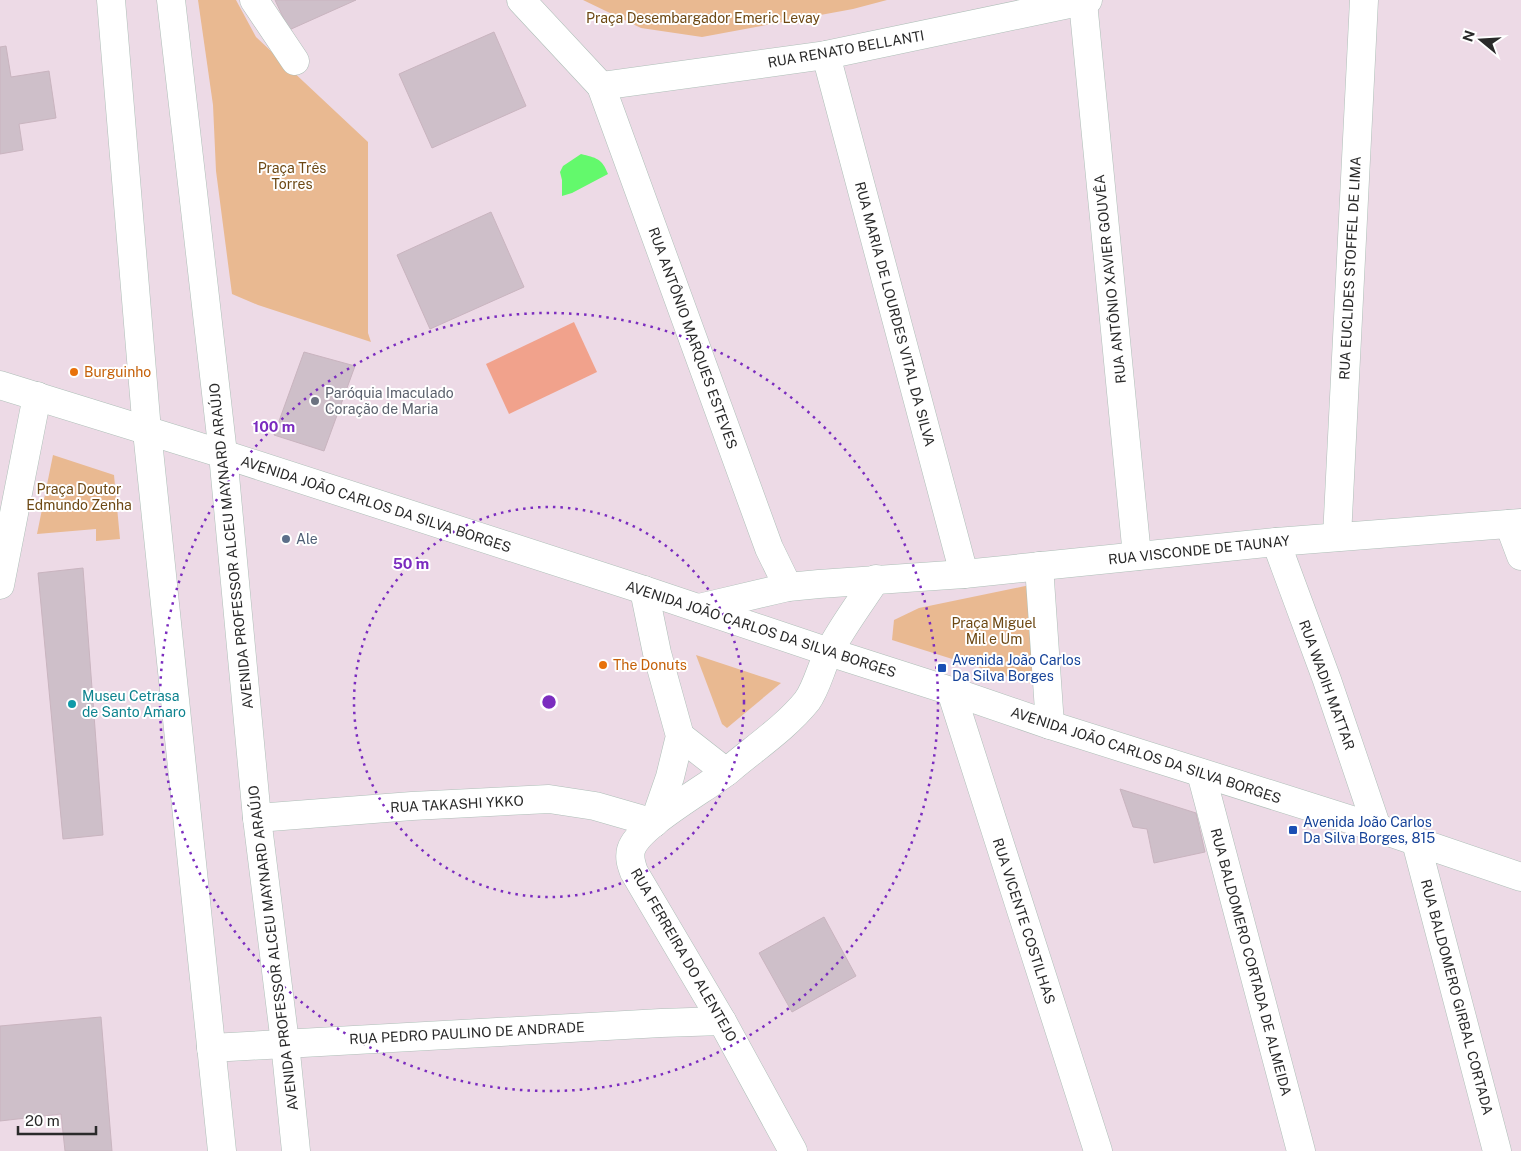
<svg xmlns="http://www.w3.org/2000/svg" width="1521" height="1151" viewBox="0 0 1521 1151" font-family="'Public Sans',sans-serif">
<style>
.green{fill:#e9b991}
.pitch{fill:#f1a28c}
.water{fill:#63f96c}
.building{fill:#cebfc9;stroke:#c9b4bf}
.lines{fill:none;stroke-linecap:round;stroke-linejoin:round}
.minor-casing{stroke:#aebfb8;stroke-width:29}
.minor{stroke:#fff;stroke-width:28}
.ring{fill:none;stroke:#7b2cbf;stroke-width:2.5;stroke-dasharray:2.5 5}
.food-dot{fill:#e8710a;stroke:#fff;stroke-width:2}
.worship-dot{fill:#6b7280;stroke:#fff;stroke-width:2}
.service-dot{fill:#5c6f8a;stroke:#fff;stroke-width:2}
.transit-dot{fill:#1a4fb4;stroke:#fff;stroke-width:2}
.culture-dot{fill:#0f9aa8;stroke:#fff;stroke-width:2}
.labels{text-anchor:middle;dominant-baseline:central;stroke-width:4;stroke-linejoin:round;paint-order:stroke}
.park-label{font-size:14px;fill:#6d4813;stroke:#fff}
.street-label{font-size:14px;fill:#2a2a2a;stroke:#fff}
.food-label{font-size:14px;fill:#c56008;stroke:#fff;text-anchor:start}
.worship-label{font-size:14px;fill:#5b616d;stroke:#fff;text-anchor:start}
.service-label{font-size:14px;fill:#4e5e75;stroke:#fff;text-anchor:start}
.transit-label{font-size:14px;fill:#164399;stroke:#fff;text-anchor:start}
.culture-label{font-size:14px;fill:#0d838f;stroke:#fff;text-anchor:start}
.centre{fill:#7b2cbf;stroke:#fff;stroke-width:2.5}
.ring-label{font-size:15px;text-anchor:middle;font-weight:bold;fill:#7b2cbf;stroke:#fff;stroke-width:4;stroke-linejoin:round;paint-order:stroke}
</style>
<rect width="100%" height="100%" fill="#eddae6"/>
<!-- green -->
<g class="green">
<polygon points="198,0 236,0 256,37 368,142 368,333 371,342 258,305 232,294 216,171 213,105"/>
<polygon points="583,0 887,0 853,9 702,37 641,28"/>
<polygon points="53,455 114,475 120,539 96,541 96,529 37,534"/>
<polygon points="1030,585 1035,685 892,640 894,620 919,608"/>
<polygon points="696,655 781,683 727,728 722,724"/>
</g>
<!-- pitch -->
<polygon class="pitch" points="574,322 597,372 509,414 486,364"/>
<!-- water -->
<path class="water" d="M581 154C596 158 602 158 608 174L572 193 562 196V180L560 172 563 166Z"/>
<!-- building -->
<g class="building">
<polygon points="275,0 356,0 289,30"/>
<polygon points="494,32 526,106 432,148 399,74"/>
<polygon points="6,46 11,77 49,71 56,118 19,124 23,150 0,154 0,47"/>
<polygon points="491,212 524,287 430,329 397,255"/>
<polygon points="304,352 355,366 324,451 274,435"/>
<polygon points="83,568 103,835 63,839 38,573"/>
<polygon points="1120,789 1196,813 1205,852 1154,863 1147,829 1133,827"/>
<polygon points="824,917 856,976 792,1012 759,953"/>
<polygon points="101,1017 112,1151 65,1151 61,1114 0,1121 0,1026"/>
</g>
<g class="lines">
<defs>
<g id="minor">
<polyline points="111,0 147,431 222,1151"/>
<polyline points="171,0 223,454 257,818 285,1043 296,1151"/>
<polyline points="254,0 295,61"/>
<polyline points="521,0 601,86 769,548 788,587"/>
<polyline points="1083,2 1137,556"/>
<polyline points="826,55 964,574"/>
<polyline points="601,86 826,55 1088,0"/>
<polyline points="0,385 223,454 644,590 829,652 951,691 1050,725 1377,828 1521,877"/>
<polyline points="1509,524 1521,556"/>
<polyline points="1337,537 1364,0"/>
<polyline points="1276,542 1327,680 1377,828"/>
<polyline points="1039,566 1050,725"/>
<polyline points="0,585 37,396"/>
<polyline points="644,590 657,653 680,736 670,777 654,823"/>
<polyline points="699,608 788,587 819,584 964,574 1276,542 1521,523"/>
<polyline points="951,691 1098,1151"/>
<polyline points="680,736 726,772"/>
<polyline points="1201,773 1301,1151"/>
<polyline points="257,818 412,806 549,799 595,806 654,823"/>
<polyline points="1416,842 1497,1151"/>
<polyline points="211,1048 661,1023 722,1021"/>
<path d="M793 1151 722 1021 634 872C631 864 629 858 631 850 638 825 709 787 730 769 756 747 786 727 807 701 817 687 821 667 829 652 842 627 860 603 876 579"/>
</g>
</defs>
<!-- minor casing -->
<use href="#minor" class="minor-casing"/>
<!-- minor -->
<use href="#minor" class="minor"/>
</g>
<!-- distance rings -->
<g class="ring">
<circle cx="549" cy="702" r="195"/>
<circle cx="549" cy="702" r="389"/>
</g>
<!-- markers -->
<g class="food-dot">
<circle cx="74" cy="372" r="5"/>
<circle cx="603" cy="665" r="5"/>
</g>
<circle class="worship-dot" cx="315" cy="401" r="5"/>
<circle class="service-dot" cx="286" cy="539" r="5"/>
<g class="transit-dot">
<rect x="937" y="663" width="10" height="10" rx="2.5"/>
<rect x="1288" y="825" width="10" height="10" rx="2.5"/>
</g>
<circle class="culture-dot" cx="72" cy="704" r="5"/>
<g class="labels">
<!-- park labels -->
<g class="park-label">
<text x="703" y="18">Praça Desembargador Emeric Levay</text>
<text x="292" y="168">Praça Três<tspan x="292" dy="16">Torres</tspan></text>
<text x="79" y="489">Praça Doutor<tspan x="79" dy="16">Edmundo Zenha</tspan></text>
<text x="994" y="623">Praça Miguel<tspan x="994" dy="16">Mil e Um</tspan></text>
</g>
<!-- street labels -->
<g class="street-label">
<text transform="translate(846 49) rotate(-10)">RUA RENATO BELLANTI</text>
<text transform="translate(1350 268) rotate(-87)">RUA EUCLIDES STOFFEL DE LIMA</text>
<text transform="translate(1110 279) rotate(-96)">RUA ANTÔNIO XAVIER GOUVÊA</text>
<text transform="translate(895 314) rotate(75)">RUA MARIA DE LOURDES VITAL DA SILVA</text>
<text transform="translate(693 338) rotate(70)">RUA ANTÔNIO MARQUES ESTEVES</text>
<text transform="translate(376 504) rotate(18)">AVENIDA JOÃO CARLOS DA SILVA BORGES</text>
<text transform="translate(231 546) rotate(-96)">AVENIDA PROFESSOR ALCEU MAYNARD ARAÚJO</text>
<text transform="translate(1199 550) rotate(-6)">RUA VISCONDE DE TAUNAY</text>
<text transform="translate(761 629) rotate(18)">AVENIDA JOÃO CARLOS DA SILVA BORGES</text>
<text transform="translate(1327 685) rotate(70)">RUA WADIH MATTAR</text>
<text transform="translate(1146 755) rotate(18)">AVENIDA JOÃO CARLOS DA SILVA BORGES</text>
<text transform="translate(457 804) rotate(-3)">RUA TAKASHI YKKO</text>
<text transform="translate(1024 921) rotate(72)">RUA VICENTE COSTILHAS</text>
<text transform="translate(273 948) rotate(-97)">AVENIDA PROFESSOR ALCEU MAYNARD ARAÚJO</text>
<text transform="translate(684 955) rotate(60)">RUA FERREIRA DO ALENTEJO</text>
<text transform="translate(1251 962) rotate(75)">RUA BALDOMERO CORTADA DE ALMEIDA</text>
<text transform="translate(1457 997) rotate(75)">RUA BALDOMERO GIRBAL CORTADA</text>
<text transform="translate(467 1033) rotate(-3)">RUA PEDRO PAULINO DE ANDRADE</text>
</g>
<!-- food labels -->
<g class="food-label">
<text x="84" y="372">Burguinho</text>
<text x="613" y="665">The Donuts</text>
</g>
<!-- worship labels -->
<g class="worship-label">
<text x="325" y="393">Paróquia Imaculado<tspan x="325" dy="16">Coração de Maria</tspan></text>
</g>
<!-- service labels -->
<g class="service-label">
<text x="296" y="539">Ale</text>
</g>
<!-- transit labels -->
<g class="transit-label">
<text x="952" y="660">Avenida João Carlos<tspan x="952" dy="16">Da Silva Borges</tspan></text>
<text x="1303" y="822">Avenida João Carlos<tspan x="1303" dy="16">Da Silva Borges, 815</tspan></text>
</g>
<!-- culture labels -->
<g class="culture-label">
<text x="82" y="696">Museu Cetrasa<tspan x="82" dy="16">de Santo Amaro</tspan></text>
</g>
</g>
<circle cx="549" cy="702" r="8" class="centre"/>
<g class="ring-label">
<text x="274" y="432">100 m</text>
<text x="411" y="569">50 m</text>
</g>
<!-- north arrow -->
<g transform="translate(1481 40) rotate(288)" stroke="#ffffff" stroke-width="4" paint-order="stroke">
<path d="M0-4L9 19L0 12L-9 19Z" fill="#2a2a2a"/>
<text y="-8" font-size="14" font-weight="bold" text-anchor="middle" fill="#2a2a2a">N</text>
</g>
<!-- scale -->
<path d="M18 1126v8h78v-8" fill="none" stroke="#2a2a2a" stroke-width="2.5"/>
<text x="25" y="1126" font-size="15" fill="#2a2a2a" stroke="#ffffff" stroke-width="4" paint-order="stroke">20 m</text>
</svg>
